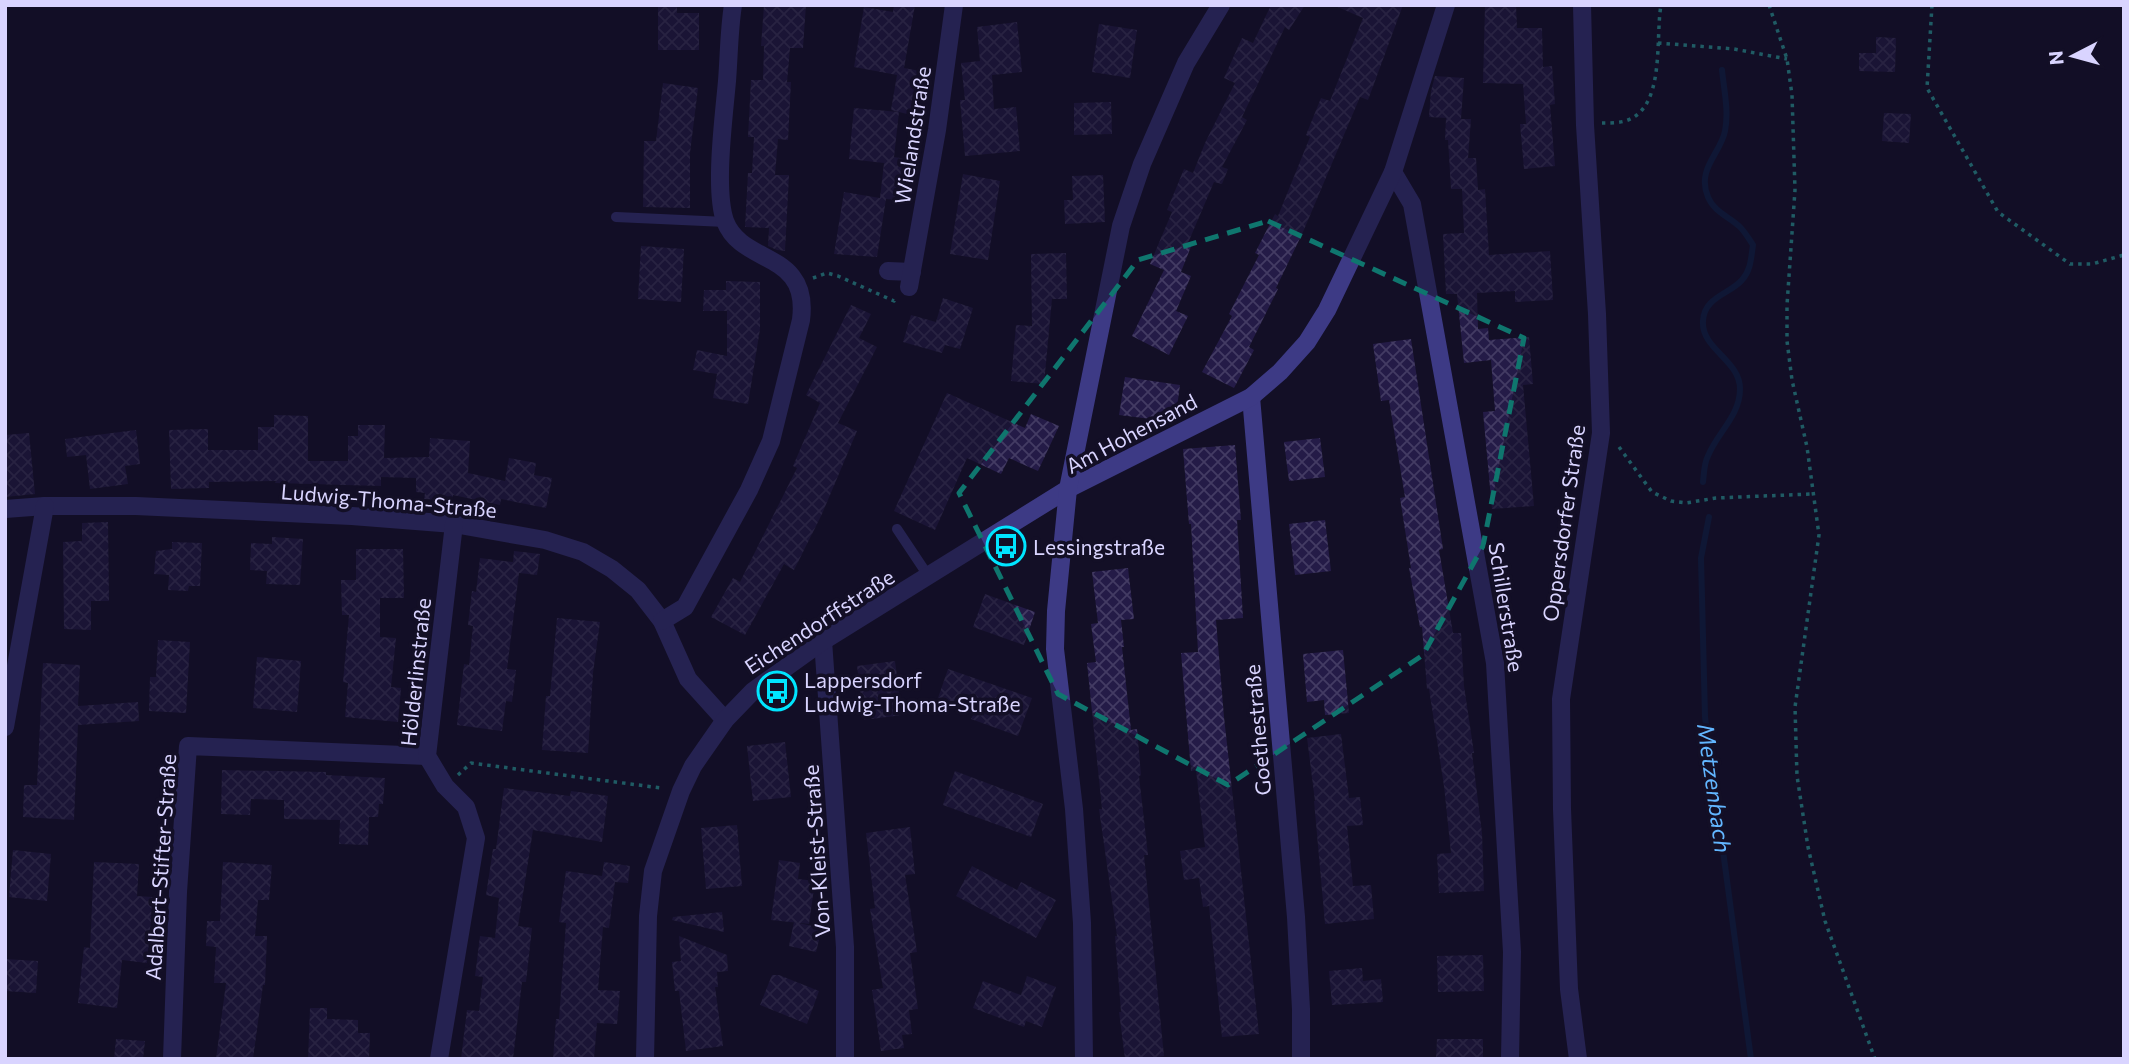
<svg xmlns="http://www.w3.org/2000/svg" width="2129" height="1064" viewBox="0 0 2129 1064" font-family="Commissioner,sans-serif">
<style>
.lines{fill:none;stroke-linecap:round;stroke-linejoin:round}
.stream{stroke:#0c2248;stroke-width:6}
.building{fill:url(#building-cross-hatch)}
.path{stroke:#2fb8b0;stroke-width:3.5;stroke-dasharray:3.5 5;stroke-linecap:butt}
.service{stroke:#3d3a85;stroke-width:10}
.minor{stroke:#3d3a85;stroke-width:18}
.marked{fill:none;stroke:#0f766e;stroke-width:5;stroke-dasharray:14 9;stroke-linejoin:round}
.labels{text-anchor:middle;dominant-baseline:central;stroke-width:7;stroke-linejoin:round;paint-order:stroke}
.street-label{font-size:21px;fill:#d9d4ff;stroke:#130f26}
.poi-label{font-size:21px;fill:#d9d4ff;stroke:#130f26;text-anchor:start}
.water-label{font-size:23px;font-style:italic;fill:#62b6ff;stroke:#130f26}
</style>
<defs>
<pattern id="building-cross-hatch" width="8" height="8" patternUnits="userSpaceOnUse" patternTransform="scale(1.75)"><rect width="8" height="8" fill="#241b47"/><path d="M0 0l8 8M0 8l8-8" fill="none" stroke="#433b63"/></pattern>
</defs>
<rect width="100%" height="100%" fill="#130f26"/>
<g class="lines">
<!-- stream -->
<g class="stream">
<path d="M1703 482C1704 474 1704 463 1708 456 1717 433 1740 416 1740 389 1740 360 1701 349 1703 321 1704 297 1730 294 1742 280 1751 270 1751 258 1753 245 1749 239 1745 232 1740 227 1730 217 1714 212 1708 197 1696 169 1721 153 1725 131 1729 111 1724 90 1722 70"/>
<polyline points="1709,517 1701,558 1705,717 1751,1059"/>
</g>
</g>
<!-- building -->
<g class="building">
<polygon points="658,5 677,5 677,13 699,13 699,50 658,50"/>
<polygon points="764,5 806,5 803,48 790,48 787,82 791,82 788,140 778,139 775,175 789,175 785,251 777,250 768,246 769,228 745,227 748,173 752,173 754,137 748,137 751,80 763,80 764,46 761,46"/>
<polygon points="894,5 915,5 904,68 920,71 911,115 899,112 894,157 906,159 906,165 910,165 907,186 899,185 897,200 886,199 877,257 834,254 844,192 880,198 884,163 849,159 854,108 899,112 891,110 897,75 854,67 864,7 893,12"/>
<polygon points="1271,5 1305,5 1289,30 1285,27 1242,117 1247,120 1222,167 1228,169 1222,184 1214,182 1188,243 1192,244 1181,272 1191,276 1176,311 1188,316 1169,355 1132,336 1164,270 1150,264 1172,212 1167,210 1184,169 1193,173 1205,143 1235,83 1224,78 1242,38 1253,43"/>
<polygon points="1333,5 1403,5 1368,100 1360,97 1303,232 1276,288 1278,289 1249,347 1254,350 1234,388 1202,372 1232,316 1229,314 1259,255 1255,253 1275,214 1278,216 1310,137 1306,135 1321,98 1330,101 1363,18"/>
<polygon points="1485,5 1516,5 1517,28 1542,28 1543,67 1552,66 1555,104 1550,105 1555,166 1524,169 1520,124 1526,124 1523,84 1483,83"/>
<polygon points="1017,22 1022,72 992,75 994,109 1016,107 1020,151 965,156 960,100 965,100 961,63 980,61 977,27"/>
<polygon points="1099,24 1137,30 1130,78 1092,72"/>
<polygon points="1876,37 1896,38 1895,72 1859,71 1859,53 1876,53"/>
<polygon points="1435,76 1464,78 1461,119 1471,119 1468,158 1476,158 1478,190 1485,189 1489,255 1550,251 1553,300 1515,302 1515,291 1477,293 1478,329 1488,328 1489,340 1529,337 1533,384 1523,385 1534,506 1492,509 1483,412 1495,411 1491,360 1464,363 1457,294 1446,294 1443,234 1464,233 1462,189 1451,189 1448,140 1445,140 1446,118 1429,117 1431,91"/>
<polygon points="663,83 698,88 690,153 690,208 643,207 644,141 656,141"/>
<polygon points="1111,102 1112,134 1074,135 1074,103"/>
<polygon points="1884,113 1911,114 1909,143 1882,141"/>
<polygon points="963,174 1000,181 988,260 950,254"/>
<polygon points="1103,175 1105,222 1065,224 1064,200 1073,200 1072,176"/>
<polygon points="641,246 684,249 681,302 638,299"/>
<polygon points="1066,253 1067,299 1052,299 1044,384 1011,381 1016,325 1032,326 1031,254"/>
<polygon points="726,281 760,282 760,329 748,404 713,398 717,374 693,370 697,350 727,356 727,311 703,311 704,290 726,290"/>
<polygon points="943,298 973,308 960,349 945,345 942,353 903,342 911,315 936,322"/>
<polygon points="851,305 871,314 859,338 877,347 838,423 857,431 822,514 794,570 784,564 745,635 711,617 733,578 740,582 797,468 793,466 820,403 806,395"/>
<polygon points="1411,339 1443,549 1439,550 1453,633 1461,633 1464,686 1474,753 1472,753 1482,833 1484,891 1439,893 1437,854 1451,853 1444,786 1429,689 1427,689 1422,627 1420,627 1409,568 1411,568 1400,498 1405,497 1389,400 1381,401 1373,344"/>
<polygon points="1125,377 1180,385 1175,422 1119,415"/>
<polygon points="947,393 1025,428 1031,414 1059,426 1038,471 1009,458 1001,474 967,458 935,530 894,511"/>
<polygon points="274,415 308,416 308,461 348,461 348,436 358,436 358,425 385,425 384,458 429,457 430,438 470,441 468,473 505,481 509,458 536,463 534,475 552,478 546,508 501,499 500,505 453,495 453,500 424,499 425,493 416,492 416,478 381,477 381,486 275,483 276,481 209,482 209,488 171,489 169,430 208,429 208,450 258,450 258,427 274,427"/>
<polygon points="136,430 140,464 125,466 128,484 90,489 86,455 67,457 65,439"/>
<polygon points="29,433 35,494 5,497 5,435"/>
<polygon points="1320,438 1325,477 1289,481 1284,442"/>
<polygon points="1235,445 1241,520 1237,520 1243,618 1216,620 1224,717 1259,1034 1222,1037 1209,906 1203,907 1199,878 1184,880 1180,851 1205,847 1196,770 1191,771 1181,653 1198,652 1191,524 1189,524 1183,449"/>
<polygon points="1325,520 1331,571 1295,575 1289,524"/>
<polygon points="108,522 109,601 91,601 91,630 64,629 63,542 82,541 82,523"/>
<polygon points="272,537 303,539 300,585 266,584 267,571 250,570 251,543 272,544"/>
<polygon points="172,542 202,543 200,586 189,586 188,591 168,590 169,575 154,574 156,551 172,549"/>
<polygon points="356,549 403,549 404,598 380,598 380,637 396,638 391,687 401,688 398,722 345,717 348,683 343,682 349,615 342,615 341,580 356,580"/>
<polygon points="514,551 540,554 537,575 519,573 507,669 516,670 512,702 506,701 502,731 457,725 464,664 469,665 473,626 468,625 472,591 476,592 480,558 513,562"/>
<polygon points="1128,568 1134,619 1121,620 1124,647 1122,647 1131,730 1137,729 1141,775 1139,776 1148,855 1144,855 1164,1056 1143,1059 1125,1059 1119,1012 1121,1012 1115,936 1117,936 1099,809 1102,809 1087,663 1096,662 1091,624 1098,623 1092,572"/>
<polygon points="985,594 1035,612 1024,645 973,627"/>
<polygon points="557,618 600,622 593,673 588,753 542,750 546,696 550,696"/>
<polygon points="158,640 190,642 186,713 149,711 150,677 156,677"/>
<polygon points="1343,650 1349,713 1325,715 1324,700 1307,702 1303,654"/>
<polygon points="257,657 301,661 297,712 253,708"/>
<polygon points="895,661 902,715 864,720 857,666"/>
<polygon points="43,663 80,665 78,706 138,702 139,721 78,725 74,820 23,817 24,785 37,785"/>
<polygon points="948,669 1032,698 1018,736 971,719 975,711 938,698"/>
<polygon points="1341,734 1349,798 1360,797 1363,825 1347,826 1353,886 1371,885 1374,919 1325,924 1314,801 1315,801 1307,738"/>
<polygon points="785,742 791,797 753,801 747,746"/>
<polygon points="222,770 326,772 326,775 385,778 383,804 379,804 378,817 369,817 368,845 339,844 340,820 284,819 284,800 251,799 250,815 221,814"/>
<polygon points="955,771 1043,804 1031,837 943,805"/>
<polygon points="504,788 570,796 571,791 608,796 602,842 533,830 518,926 532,928 526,982 522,982 513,1059 461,1059 467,1010 479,1011 483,977 475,976 480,936 495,938 499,898 486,895 493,849 496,849"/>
<polygon points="737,825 742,886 706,889 701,828"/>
<polygon points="910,827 915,874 905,875 917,952 910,953 918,1009 909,1010 912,1034 902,1035 904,1048 881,1051 872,990 883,988 870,909 875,908 866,833"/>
<polygon points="13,850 51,854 47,901 9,897"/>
<polygon points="779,860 800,863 798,879 815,881 809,924 771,920"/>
<polygon points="94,862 139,864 137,896 153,897 147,963 122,960 117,1008 78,1003 84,947 90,948"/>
<polygon points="223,862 272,865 269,900 258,900 255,936 267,936 265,985 263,985 253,1059 216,1059 226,983 214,983 216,947 206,946 207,921 220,921"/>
<polygon points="604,862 630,866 628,883 615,882 609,928 603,927 598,990 620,991 617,1024 597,1023 594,1059 553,1059 556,1019 559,1019 566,923 559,922 566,871 602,876"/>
<polygon points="972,866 1017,890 1021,882 1056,900 1036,938 956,896"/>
<polygon points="722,912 724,932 672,920 673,917"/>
<polygon points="794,922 822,928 816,952 789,946"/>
<polygon points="679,936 727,955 728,971 717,972 718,987 715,987 723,1046 686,1051 679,991 675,991 672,962 681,961"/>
<polygon points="1483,955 1484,991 1438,992 1437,956"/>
<polygon points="5,959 38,961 36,993 5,991"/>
<polygon points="1362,968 1363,981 1381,979 1383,1002 1332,1005 1329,971"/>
<polygon points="772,975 779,975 819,991 807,1024 760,1005"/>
<polygon points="1027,976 1056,987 1042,1027 1026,1021 1024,1027 973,1008 983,981 1021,995"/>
<polygon points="310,1008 327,1008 327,1019 358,1020 358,1033 370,1033 369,1059 308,1059"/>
<polygon points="116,1039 145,1041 143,1059 114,1059"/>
<polygon points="1437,1039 1483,1039 1483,1059 1436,1059"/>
</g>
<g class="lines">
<!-- path -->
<g class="path">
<polyline points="1769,5 1787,59 1792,95 1795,190 1787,305 1787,341 1792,380 1807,447 1819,535 1795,707 1797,776 1808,847 1825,921 1875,1059"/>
<polyline points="1932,5 1927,88 1998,212 2070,264 2092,264 2124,255"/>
<polyline points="1658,43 1734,49 1787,59"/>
<path d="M1602 123C1609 123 1618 123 1625 121 1666 109 1655 39 1661 5"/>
<polyline points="813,278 827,273 838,276 894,301 896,299"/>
<polyline points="1619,447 1652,492 1671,501 1686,503 1716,498 1812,494"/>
<polyline points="458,775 471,763 661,788"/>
</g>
<!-- service -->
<g class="service">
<polyline points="616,217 726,222"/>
<polyline points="897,529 929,577"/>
</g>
<!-- minor -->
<g class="minor">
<polyline points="1393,172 1412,204 1495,663 1512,952 1510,1059"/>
<polyline points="888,271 912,272"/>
<polyline points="909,287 937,130 954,5"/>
<polyline points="1251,397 1296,917 1301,1009 1301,1059"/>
<polyline points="5,509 45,506 136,506 352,516 454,524 545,540 583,552 612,569 638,590 662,621 688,679 725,720"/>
<path d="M662 621 685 607 749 490 771 441 801 320C810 250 742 266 725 221 714 189 724 116 727 81 729 56 729 30 733 5"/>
<polyline points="823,641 845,947 845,1059"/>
<polyline points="5,727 45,506"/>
<polyline points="172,1059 178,892 188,746 427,756"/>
<polyline points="439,1059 476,838 466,807 445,786 427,756 454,524"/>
<polyline points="645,1059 648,916 653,871 681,791 693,766 725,720 753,691 823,641 1068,489 1251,397 1280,372 1307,342 1327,310 1393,172 1446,5"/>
<polyline points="1084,1059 1082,923 1074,809 1055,649 1056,611 1068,489 1121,226 1142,164 1186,63 1221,5"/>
<polyline points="1578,1059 1569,989 1562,809 1561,699 1601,433 1597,314 1585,125 1582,5"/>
</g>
</g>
<!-- marked area -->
<path d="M0 0H2129V1064H0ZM1268 221 1524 338 1483 546 1423 655 1228 785 1058 694 959 493 1138 260Z" fill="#130f26" fill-opacity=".55" fill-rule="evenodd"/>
<path class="marked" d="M1268 221 1524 338 1483 546 1423 655 1228 785 1058 694 959 493 1138 260Z"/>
<!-- icons -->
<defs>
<symbol id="bus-ring" viewBox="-11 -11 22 22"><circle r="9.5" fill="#130f26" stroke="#00e5ff" stroke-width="1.5"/><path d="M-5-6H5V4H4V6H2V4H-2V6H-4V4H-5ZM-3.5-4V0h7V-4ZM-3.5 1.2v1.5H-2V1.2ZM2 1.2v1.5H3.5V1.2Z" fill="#00e5ff"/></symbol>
</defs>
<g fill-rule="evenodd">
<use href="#bus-ring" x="984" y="524" width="44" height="44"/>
<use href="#bus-ring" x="755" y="669" width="44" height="44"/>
</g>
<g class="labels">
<!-- street labels -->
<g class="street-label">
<text transform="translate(912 135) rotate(-81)">Wielandstraße</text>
<text transform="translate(1131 433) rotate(-28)">Am Hohensand</text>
<text transform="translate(389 500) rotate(5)">Ludwig-Thoma-Straße</text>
<text transform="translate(1563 523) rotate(-82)">Oppersdorfer Straße</text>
<text transform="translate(1507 607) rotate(81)">Schillerstraße</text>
<text transform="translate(819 621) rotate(-33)">Eichendorffstraße</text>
<text transform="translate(415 672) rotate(-84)">Hölderlinstraße</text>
<text transform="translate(1257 730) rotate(-95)">Goethestraße</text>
<text transform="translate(816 851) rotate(-94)">Von-Kleist-Straße</text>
<text transform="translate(160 867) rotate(-86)">Adalbert-Stifter-Straße</text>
</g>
<!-- poi labels -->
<g class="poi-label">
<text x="1033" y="546">Lessingstraße</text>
<text x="804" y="679">Lappersdorf<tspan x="804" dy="24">Ludwig-Thoma-Straße</tspan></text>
</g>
<!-- water labels -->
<g class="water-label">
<text transform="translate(1715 788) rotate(82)">Metzenbach</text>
</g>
</g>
<!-- border -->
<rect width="2129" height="1064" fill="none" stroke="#d9d4ff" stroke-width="14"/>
<!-- north arrow -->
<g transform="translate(2073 56) rotate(264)" stroke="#130f26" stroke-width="5" paint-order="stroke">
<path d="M0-5L12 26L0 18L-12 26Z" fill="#d9d4ff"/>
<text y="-10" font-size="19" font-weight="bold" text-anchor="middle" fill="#d9d4ff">N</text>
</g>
</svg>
